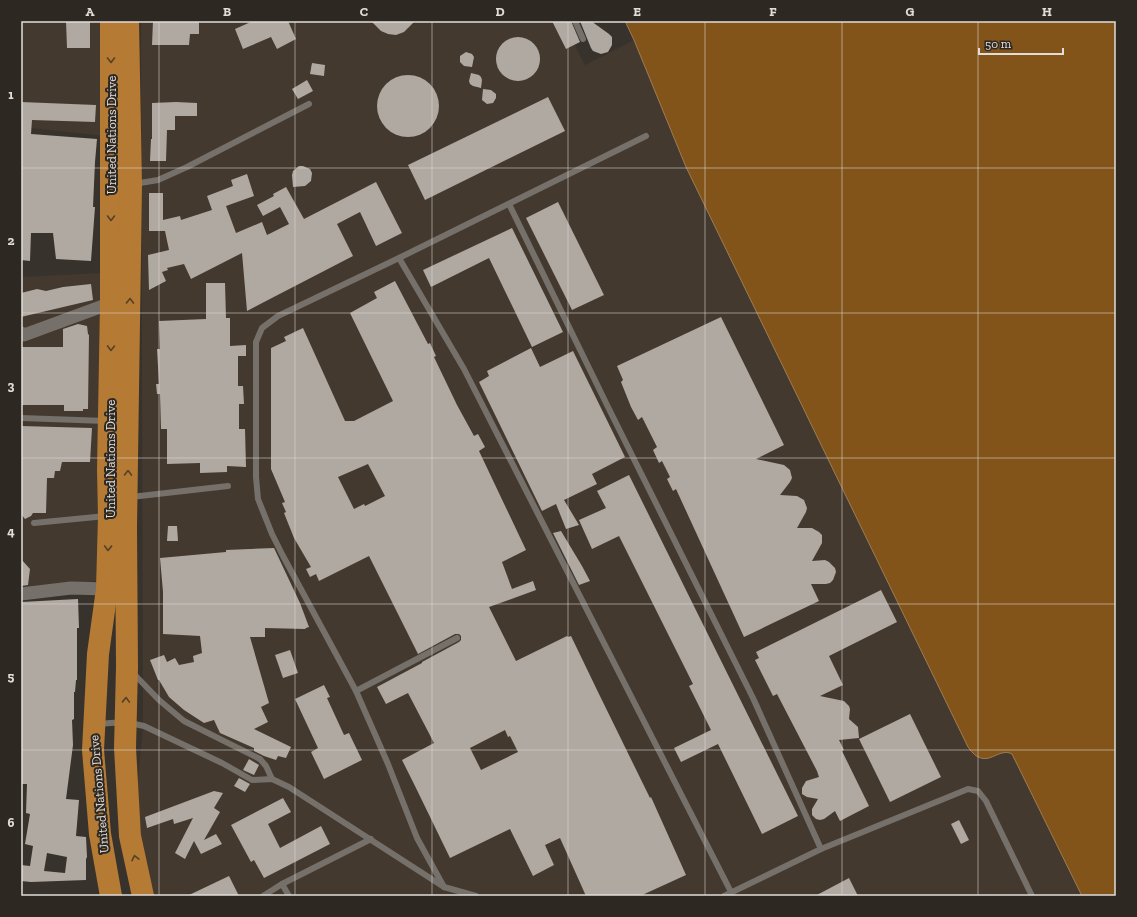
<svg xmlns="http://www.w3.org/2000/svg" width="1137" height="917" viewBox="0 0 1137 917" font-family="'Zilla Slab',serif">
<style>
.built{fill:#43392f}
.water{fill:#83541a;stroke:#9f7d53}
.building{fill:#b0a9a2;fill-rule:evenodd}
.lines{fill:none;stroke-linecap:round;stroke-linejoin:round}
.lane{stroke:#76706a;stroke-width:6}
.street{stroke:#76706a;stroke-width:13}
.highway{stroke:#b57a33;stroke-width:22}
.oneway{stroke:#564127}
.grid{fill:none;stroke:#e1ddd9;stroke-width:1;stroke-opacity:0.55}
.labels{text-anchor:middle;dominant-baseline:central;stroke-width:4;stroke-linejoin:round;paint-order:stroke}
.street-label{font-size:13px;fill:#e1ddd9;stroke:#2d2822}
.neatline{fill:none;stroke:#e1ddd9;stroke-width:1.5}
.grid-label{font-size:13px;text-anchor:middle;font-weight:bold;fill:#e1ddd9}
</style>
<rect width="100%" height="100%" fill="#37322c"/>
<!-- built -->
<g class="built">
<polygon points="21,21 109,21 105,136 21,127"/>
<polygon points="141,21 562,21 585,65 634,40 686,167 968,747 972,752 979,758 986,759 1006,752 1012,753 1082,896 150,896 142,848 137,790 143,728"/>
<polygon points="103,273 101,580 21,594 21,277"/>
</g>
<!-- water -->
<path class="water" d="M625 21H1116V896H1082L1012 754C997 746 986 773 968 747L686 167 634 40Z"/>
<!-- building -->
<g class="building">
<polygon points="66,21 90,21 90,48 67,48"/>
<polygon points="153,21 199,21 199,34 190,34 189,45 152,45"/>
<polygon points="253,21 288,21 296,39 277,49 271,37 243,49 235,29"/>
<polygon points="371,21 415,21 404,32 396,35 388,34 381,31"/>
<polygon points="552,21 571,21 580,42 566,49"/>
<polygon points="580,21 591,21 609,34 612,37 612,45 608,52 601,54 593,51 591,48"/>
<circle cx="518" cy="59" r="22"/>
<polygon points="466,52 472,54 474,57 472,67 464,66 460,62 460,56"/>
<polygon points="312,63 325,65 324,76 310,74"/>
<polygon points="471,73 479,75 481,77 482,80 481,88 473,86 470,84 469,81"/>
<circle cx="408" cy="106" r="31"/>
<polygon points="307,80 313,91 298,99 292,89"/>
<polygon points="483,89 491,90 496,94 496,98 493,103 487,104 482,100"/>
<polygon points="548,97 565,131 425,200 408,165"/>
<polygon points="21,102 96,105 95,122 32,120 31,134 97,139 95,162 93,207 95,207 91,261 56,259 53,233 31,233 30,261 21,260"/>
<polygon points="176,102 197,103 197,116 175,116 175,130 167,130 166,161 150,161 151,139 152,139 152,103"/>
<polygon points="299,166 303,166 310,169 312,173 311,181 305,186 293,187 292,175 293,171"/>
<polygon points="247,174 254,196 226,206 236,233 262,222 267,235 289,224 280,207 263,216 257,205 274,196 273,194 286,187 304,219 376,182 402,233 376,246 360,212 337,224 353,256 247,311 242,253 191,279 184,264 167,268 168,270 162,272 166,281 149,290 148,255 169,250 165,231 149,231 149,193 163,193 163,220 180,216 181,220 212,210 207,196 233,186 231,180"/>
<polygon points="558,202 604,295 572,310 526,218"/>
<polygon points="512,228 563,332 532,347 489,258 431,287 423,270"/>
<path d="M395 281 428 344 430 343 436 356 434 357 457 405 474 436 478 434 485 447 479 451 526 550 502 562 512 589 533 581 536 590 489 607 516 661 567 636 568 637 571 636 598 692 650 798 651 797 686 875 640 896H586L560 838 545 845 554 865 533 876 510 829 450 858 415 786 402 760 434 743 408 693 386 704 377 687 422 663V662L459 642 461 640V636L459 634H455L418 654 369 556 319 581 316 574 310 577 306 569 311 567 294 538 284 513 286 512 282 503 285 502 271 469V348L286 341 284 337 303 328 345 421H354L393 401 350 313 377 298 374 292ZM368 464 385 496 365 506 364 504 354 509 338 477ZM505 730 508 737 510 736 518 752 481 770 470 748Z"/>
<polygon points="206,283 225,283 226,318 230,318 230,346 246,345 246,356 238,356 238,386 243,386 244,404 239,404 239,429 245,429 246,467 227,466 227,472 200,473 200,463 167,464 167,429 161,429 160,394 157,394 156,384 159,384 157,349 160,349 159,321 206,319"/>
<polygon points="91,284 93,300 21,317 21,293 37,289 46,291 63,287"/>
<polygon points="721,317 784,445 756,459 784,465 790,470 792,478 790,482 780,495 797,496 804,500 807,508 806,512 797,528 812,528 819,532 822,535 822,543 812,561 825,560 829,562 835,568 836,572 833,580 830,583 826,584 811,584 819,601 744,637 676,489 673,491 667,479 670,477 662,461 659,463 653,450 657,447 642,417 638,420 631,407 621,382 623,380 617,366"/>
<polygon points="78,324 87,326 88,334 89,335 88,409 83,409 83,411 64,411 64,405 21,405 21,347 63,347 63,329"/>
<polygon points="531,348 540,367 573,351 625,457 592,474 597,484 564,500 579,525 566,529 556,504 542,511 479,382 489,376 487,371"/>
<polygon points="21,426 92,428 90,462 62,462 60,471 55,471 54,478 47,478 46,513 33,513 31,516 25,519 21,514"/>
<polygon points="629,475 798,816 762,834 718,744 681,762 674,748 711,730 689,686 693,684 619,536 592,549 579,520 606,508 597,491"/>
<polygon points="168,526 177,526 178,541 167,541"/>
<polygon points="561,531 582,566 590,581 579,585 553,533"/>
<polygon points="274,548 300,603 309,627 306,628 305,629 265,628 265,637 250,637 269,703 261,707 268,722 254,729 291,747 286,758 278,756 276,760 264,756 254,751 254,748 220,733 214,720 204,723 184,710 169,697 159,680 158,680 150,660 164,655 167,662 175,658 179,665 194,662 193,656 202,653 200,636 163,634 163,592 160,558 226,552 226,550"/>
<polygon points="21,559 30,569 28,585 21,586"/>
<polygon points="881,590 897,622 829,656 843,685 820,696 844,701 849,706 850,709 849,719 858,727 859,738 839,740 844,750 842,751 869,806 840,821 835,811 824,819 820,820 816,819 812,815 812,809 818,799 807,797 802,794 802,788 806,781 819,777 817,771 777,694 773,696 755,660 759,658 756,652"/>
<path d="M78 599 79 628H77V680H76L75 692H74V719L72 720 73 745 66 799 79 800 76 836 86 837 87 857 86 859V880L31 882 21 881V865L30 866 33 846 25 844 30 814 26 813 27 784H21V602ZM47 853 67 857 65 873 44 871Z"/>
<polygon points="290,650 298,673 283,678 275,655"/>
<polygon points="324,685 330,697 327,698 344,735 349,733 362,760 324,779 311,752 318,748 295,699"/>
<polygon points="910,714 941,777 890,802 859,739"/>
<polygon points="249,759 259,765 254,775 243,770"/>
<polygon points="239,778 250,784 245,792 234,786"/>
<polygon points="214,791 223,793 214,808 220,812 204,840 216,834 222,844 201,854 194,841 185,859 175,853 193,818 174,824 173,819 147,828 145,817"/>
<polygon points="283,798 291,812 268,824 280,848 321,826 330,844 264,878 254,860 251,862 231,825"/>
<polygon points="959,820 969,840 961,844 951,824"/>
<polygon points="229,876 239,896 187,896"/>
<polygon points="849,878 858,896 815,896"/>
</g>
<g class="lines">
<!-- lane -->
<g class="lane">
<polyline points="575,21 583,39"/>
<polyline points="134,184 158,180 187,167 309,104"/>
<polyline points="509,204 608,407 753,698 821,849"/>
<polyline points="399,258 464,369 731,892"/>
<polyline points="21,418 106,421"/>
<polyline points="131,497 228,486"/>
<polyline points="34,523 106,516"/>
<polyline points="132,672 159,700 184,721 260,759 266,766 272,779"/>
<polyline points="356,691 457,638"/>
<polyline points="97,724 125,722 144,726 222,763 252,780 272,779 289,787 444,887 476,896"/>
<polyline points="282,884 289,896"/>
<polyline points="444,887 417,838 388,764 356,691 283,556 272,534 258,499 256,477 256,342 262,328 278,316 399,258 646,136"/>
<polyline points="263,896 282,884 371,839"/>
<polyline points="724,896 821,849 968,789 978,791 986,801 1032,896"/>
</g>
<!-- street -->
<g class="street">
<polyline points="21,333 24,335 111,303"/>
<polyline points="21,594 71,588 107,589"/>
</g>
<!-- highway -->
<g class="highway">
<polyline points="111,21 111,303 108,470 109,516 107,589 98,654 93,750 100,834 111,896"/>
<polyline points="128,21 131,185 126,528 127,667 125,748 130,836 143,896"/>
</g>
</g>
<!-- one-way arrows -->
<defs><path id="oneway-chevron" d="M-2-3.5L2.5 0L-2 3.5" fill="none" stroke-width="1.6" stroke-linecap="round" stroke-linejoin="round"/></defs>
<g class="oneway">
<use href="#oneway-chevron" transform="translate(111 60) rotate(90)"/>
<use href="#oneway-chevron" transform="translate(111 218) rotate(90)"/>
<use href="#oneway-chevron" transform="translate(130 301) rotate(-89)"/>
<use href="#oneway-chevron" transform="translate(111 348) rotate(91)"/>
<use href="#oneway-chevron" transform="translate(128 473) rotate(-89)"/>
<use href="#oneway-chevron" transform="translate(108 548) rotate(92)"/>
<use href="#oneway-chevron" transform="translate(126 700) rotate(-88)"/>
<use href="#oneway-chevron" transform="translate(135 858) rotate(-102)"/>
</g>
<!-- grid -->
<path class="grid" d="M159 21V896M295 21V896M432 21V896M568 21V896M705 21V896M842 21V896M978 21V896M21 168H1116M21 313H1116M21 458H1116M21 604H1116M21 750H1116"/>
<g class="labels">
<!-- street labels -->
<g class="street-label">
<text transform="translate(111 135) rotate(-90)">United Nations Drive</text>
<text transform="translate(110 459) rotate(-90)">United Nations Drive</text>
<text transform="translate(99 794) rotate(-95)">United Nations Drive</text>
</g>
</g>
<!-- border -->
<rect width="1137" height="917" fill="none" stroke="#2d2822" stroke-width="44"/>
<!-- scale -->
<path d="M979 48v6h84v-6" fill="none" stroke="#e1ddd9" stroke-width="2"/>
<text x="985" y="48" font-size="12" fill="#e1ddd9" stroke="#2d2822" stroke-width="3" paint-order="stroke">50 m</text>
<rect x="22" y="22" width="1093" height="873" class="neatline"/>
<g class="grid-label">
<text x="90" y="16">A</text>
<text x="227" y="16">B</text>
<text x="364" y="16">C</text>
<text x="500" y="16">D</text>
<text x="637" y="16">E</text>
<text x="773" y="16">F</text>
<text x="910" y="16">G</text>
<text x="1047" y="16">H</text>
<text x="11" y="99">1</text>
<text x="11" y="245">2</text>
<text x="11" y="390">3</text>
<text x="11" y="536">4</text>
<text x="11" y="681">5</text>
<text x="11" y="827">6</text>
</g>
</svg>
